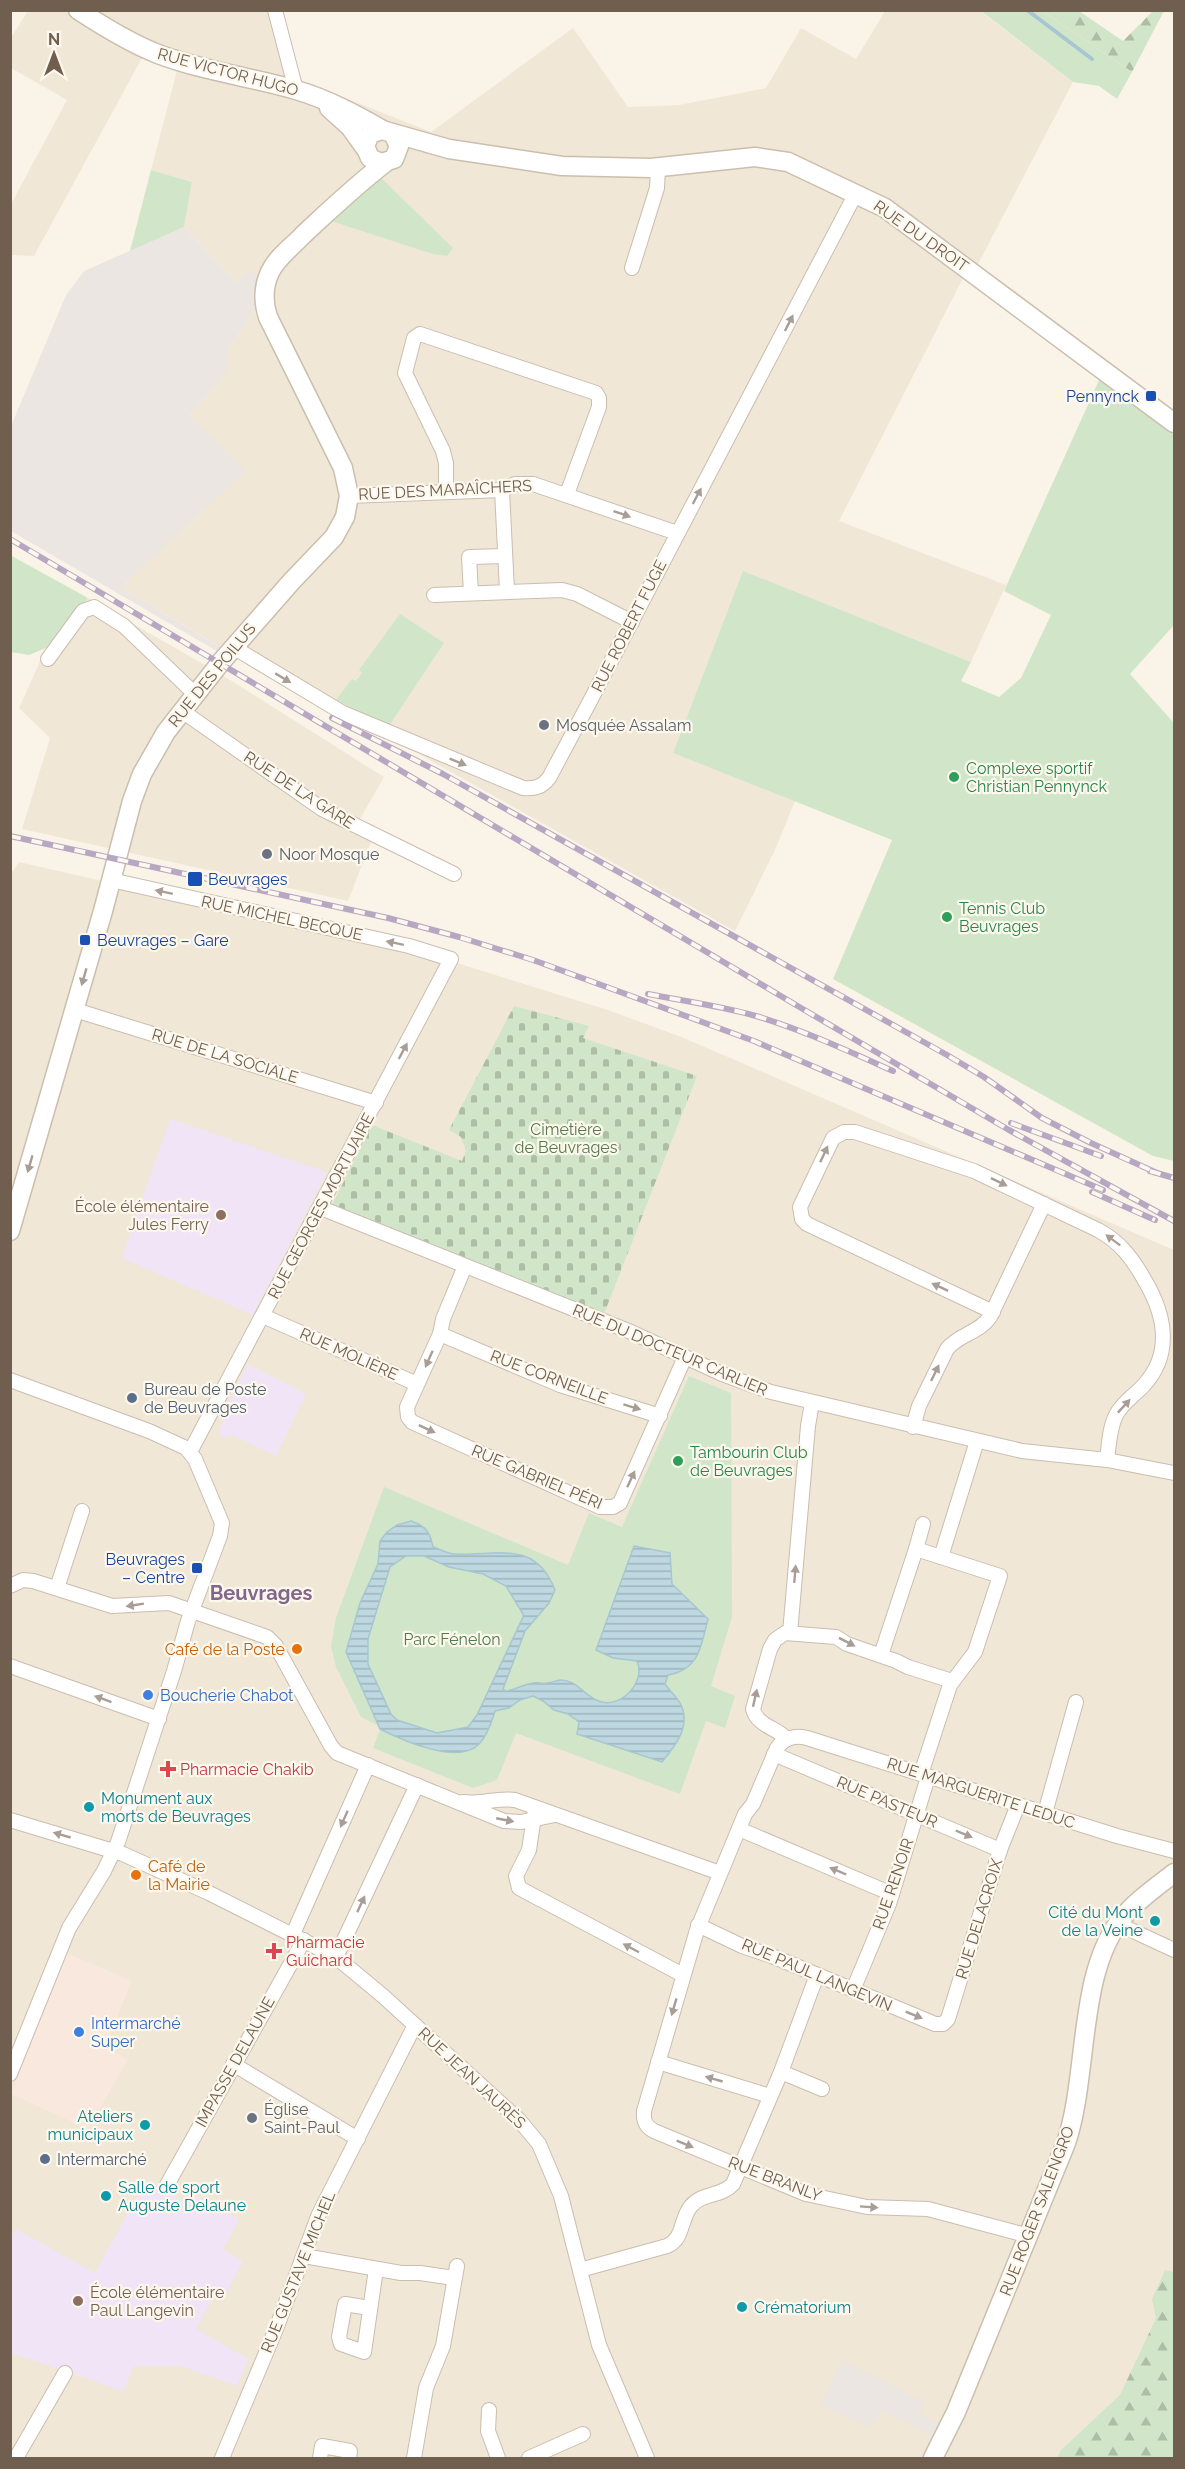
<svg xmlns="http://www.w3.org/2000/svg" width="1185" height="2469" viewBox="0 0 1185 2469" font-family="Raleway,sans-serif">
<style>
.residential{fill:#f0e7d7}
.commercial{fill:#f8e8dd}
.industrial{fill:#ebe6e1}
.education{fill:#f1e4f6}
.green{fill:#d1e6c8}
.forest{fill:url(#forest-firs)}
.cemetery{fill:url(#cemetery-stones)}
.water{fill:url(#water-rules);stroke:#a6c6d1;stroke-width:1.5;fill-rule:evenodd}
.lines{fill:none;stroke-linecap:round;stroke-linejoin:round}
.stream{stroke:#a6c6d1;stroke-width:4}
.street-casing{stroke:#cabdaf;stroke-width:16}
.secondary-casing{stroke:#ccbead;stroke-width:21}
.street{stroke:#fff;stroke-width:14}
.secondary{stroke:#fff;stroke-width:18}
.rail-casing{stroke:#b8a7c2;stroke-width:6}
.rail{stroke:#fdf8ed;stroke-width:4;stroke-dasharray:11;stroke-linecap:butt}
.oneway{fill:#a99e95}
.transit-dot{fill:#1a4fb4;stroke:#fdf8ed;stroke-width:2}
.worship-dot{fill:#6b7280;stroke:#fdf8ed;stroke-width:2}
.leisure-dot{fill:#2e9e5b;stroke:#fdf8ed;stroke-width:2}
.education-dot{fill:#8d6e63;stroke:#fdf8ed;stroke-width:2}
.service-dot{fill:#5c6f8a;stroke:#fdf8ed;stroke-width:2}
.food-dot{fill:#e8710a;stroke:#fdf8ed;stroke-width:2}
.shop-dot{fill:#3f7fe0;stroke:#fdf8ed;stroke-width:2}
.health-dot{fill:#e0444e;stroke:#fdf8ed;stroke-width:2}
.culture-dot{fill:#0f9aa8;stroke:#fdf8ed;stroke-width:2}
.labels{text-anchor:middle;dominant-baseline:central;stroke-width:4.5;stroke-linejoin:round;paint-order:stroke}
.street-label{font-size:16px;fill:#705e4f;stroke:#fdf8ed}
.transit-label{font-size:16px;fill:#164399;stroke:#fdf8ed;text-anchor:end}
.worship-label{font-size:16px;fill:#5b616d;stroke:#fdf8ed;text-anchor:start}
.leisure-label{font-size:16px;fill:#27864d;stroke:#fdf8ed;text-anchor:start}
.park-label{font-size:16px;fill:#547a4c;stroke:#fdf8ed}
.education-label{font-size:16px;fill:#785e54;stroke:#fdf8ed;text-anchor:end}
.service-label{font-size:16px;fill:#4e5e75;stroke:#fdf8ed;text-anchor:start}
.food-label{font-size:16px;fill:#c56008;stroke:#fdf8ed;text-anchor:end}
.shop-label{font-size:16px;fill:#366cbe;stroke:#fdf8ed;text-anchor:start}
.health-label{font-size:16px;fill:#be3a42;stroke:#fdf8ed;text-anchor:start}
.culture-label{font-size:16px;fill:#0d838f;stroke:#fdf8ed;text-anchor:start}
.quarter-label{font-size:20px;font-weight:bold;fill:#84668c;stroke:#fdf8ed}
</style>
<defs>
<pattern id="forest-firs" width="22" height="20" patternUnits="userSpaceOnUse" patternTransform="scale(1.5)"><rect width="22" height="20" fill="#d1e6c8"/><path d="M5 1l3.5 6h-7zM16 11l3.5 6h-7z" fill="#aebea5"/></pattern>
<pattern id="cemetery-stones" width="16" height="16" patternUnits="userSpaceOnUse" patternTransform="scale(1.5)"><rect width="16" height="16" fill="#d1e6c8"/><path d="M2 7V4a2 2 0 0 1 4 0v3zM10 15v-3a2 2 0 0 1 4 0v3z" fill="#aebea5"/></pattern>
<pattern id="water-rules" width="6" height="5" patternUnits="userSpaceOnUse" patternTransform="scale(1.5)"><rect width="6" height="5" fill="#bed8e1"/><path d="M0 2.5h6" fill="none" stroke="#9fb2b9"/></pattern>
</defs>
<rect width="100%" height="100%" fill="#faf4e8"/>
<!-- residential -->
<g class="residential">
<polygon points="28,11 278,11 300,80 431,132 573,28 628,107 679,105 766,88 801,28 856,59 885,11 980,11 1073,82 976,268 964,276 839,521 1006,585 971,662 743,572 673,753 795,801 775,850 735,931 417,753 325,710 122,588 130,578 189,416 227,370 228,350 259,304 236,283 184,227 192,182 151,170 178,67 143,56 34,256 11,255 11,204 67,100 11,68 10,39"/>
<polygon points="88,598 219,673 384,777 352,833 371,842 348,901 22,829 50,738 19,708 46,648"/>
<polygon points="19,862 444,959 608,1010 684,1038 1174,1250 1174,2458 11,2458 10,875"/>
</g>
<!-- commercial -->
<polygon class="commercial" points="67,1953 132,1981 105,2047 128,2060 88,2129 11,2094"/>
<!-- industrial -->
<g class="industrial">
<polygon points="184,227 236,283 249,269 258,277 259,304 228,350 228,370 189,416 245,471 130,578 122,588 223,649 220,653 11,531 11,426 66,295 84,271"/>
<polygon points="843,2360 925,2403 920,2414 944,2426 937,2439 881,2410 869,2428 820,2405"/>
</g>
<!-- education -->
<g class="education">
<polygon points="170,1119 327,1172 253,1315 122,1258"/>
<polygon points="248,1364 306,1394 276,1456 231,1435 222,1438 219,1430 224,1420 222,1419 225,1409"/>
<polygon points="146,2180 184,2201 189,2192 239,2219 223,2250 243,2261 227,2292 219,2287 196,2329 249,2359 237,2386 181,2366 134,2366 123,2391 11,2353 10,2239 16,2229 95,2273"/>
</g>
<!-- green -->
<g class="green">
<polygon points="981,11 1042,11 1132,72 1117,99 1099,86 1073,82"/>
<polygon points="151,170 192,182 184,227 130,251"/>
<polygon points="378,175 453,248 447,256 433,254 328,220"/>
<polygon points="1100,378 1174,428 1174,625 1130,674 1174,723 1174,1161 1153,1156 833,979 892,840 673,753 743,571 971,662 961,681 999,697 1021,678 1051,615 1004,591"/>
<polygon points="10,555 88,598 46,648 29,655 11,652"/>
<polygon points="400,614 444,643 389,726 336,700 352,679 356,681 362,673 359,670"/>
<polygon points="689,1376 731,1393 732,1617 711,1686 735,1696 725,1728 706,1721 680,1794 516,1733 497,1780 473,1788 373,1748 381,1727 361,1717 336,1667 331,1646 336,1618 384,1487 568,1565 589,1513 622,1527"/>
</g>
<!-- forest -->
<g class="forest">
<polygon points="1042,11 1079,11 1123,41 1153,11 1164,11 1132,72"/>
<polygon points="1165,2270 1174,2272 1174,2458 1057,2458 1061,2450 1120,2395 1156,2318 1152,2299"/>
</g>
<!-- cemetery -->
<polygon class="cemetery" points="514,1006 589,1026 583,1038 697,1076 604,1314 332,1205 372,1125 462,1161 466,1151 461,1137 449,1130"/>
<!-- water -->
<path class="water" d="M411 1521C426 1526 430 1532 433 1547 440 1549 448 1554 455 1554 498 1556 535 1539 555 1590L549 1603 525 1631 503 1689 506 1691C515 1690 524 1684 533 1683 538 1682 542 1684 547 1683 551 1683 556 1680 561 1680 578 1680 586 1699 602 1702 622 1707 646 1682 637 1661L613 1658 596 1650 634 1546 670 1553 672 1584 708 1619C701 1645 700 1670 668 1675L665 1684C669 1690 676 1696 680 1703 692 1725 676 1745 662 1762L577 1734 579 1722 568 1714 554 1710 543 1701 533 1696 520 1700 509 1708 495 1711C492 1721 486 1738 478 1745 457 1765 402 1740 380 1729L346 1652 360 1603 378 1564 380 1541 387 1532 397 1525ZM406 1556H424L449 1567 483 1574 506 1586 523 1614V1617L477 1715 468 1727 437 1733 397 1720 391 1714 368 1664V1639L390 1567Z"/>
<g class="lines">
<!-- stream -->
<polyline class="stream" points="1027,10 1092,59"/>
<defs>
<g id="street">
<polyline points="275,10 296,90"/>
<polyline points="632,268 657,188 658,168"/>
<polyline points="502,490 507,591"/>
<polyline points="446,492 446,463 443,451 405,373 414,338 420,334 596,393 599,398 599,407 567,494"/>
<polyline points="349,496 502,490 515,484 533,484 677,533"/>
<polyline points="471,593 469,557 505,556"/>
<polyline points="434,595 562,590 577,594 632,622"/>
<path d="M233 647 343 713 523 788C535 789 542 787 549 778L588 705 856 193"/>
<polyline points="48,659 83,611 94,607 124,626 196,695"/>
<polyline points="182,711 322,809 454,874"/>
<polyline points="111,880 409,946 451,959 190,1452"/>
<polyline points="75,1010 376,1103"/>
<polyline points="321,1208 631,1332 722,1374 771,1392 1022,1451 1107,1460 1174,1473"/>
<polyline points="465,1266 443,1319 440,1334 407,1407 408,1417 412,1422 600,1507 613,1507 620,1503 685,1357"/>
<path d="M993 1312 807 1224 802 1219 800 1207 833 1138 844 1132H855L974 1171 1098 1230C1120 1242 1132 1258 1144 1279 1165 1314 1173 1353 1144 1385 1135 1395 1122 1403 1116 1415 1109 1429 1109 1446 1107 1460"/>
<polyline points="263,1316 417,1384"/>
<polyline points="440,1334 560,1385 660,1416"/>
<polyline points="10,1380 149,1431 186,1448 195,1459 222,1523 220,1536 188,1621 174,1671 118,1842 104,1871 69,1928 10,2074"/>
<path d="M913 1427 919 1406 947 1349C959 1334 979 1333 990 1317L1044 1204"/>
<polyline points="916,1549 923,1524"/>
<polyline points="941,1557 977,1441"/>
<polyline points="10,1586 23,1580 33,1581 112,1606 169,1603 267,1637 276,1646 331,1746 337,1753 504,1821 521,1822 555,1815"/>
<polyline points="57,1588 82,1511"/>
<polyline points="790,1633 808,1426 812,1403"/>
<polyline points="881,1655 916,1549 1000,1576 975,1652 950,1685 921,1774"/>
<polyline points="10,1666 159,1719"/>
<path d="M787 1739C776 1727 757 1726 753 1709L770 1649 775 1640 785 1633 836 1637 847 1644 896 1661 908 1667 952 1681"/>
<polyline points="774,1754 1000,1850"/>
<path d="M463 1802C481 1805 497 1797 515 1800L720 1873"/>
<polyline points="535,1810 529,1850 516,1876 519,1888 683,1975"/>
<polyline points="1045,1813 1076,1702"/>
<polyline points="10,1820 123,1854 209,1893 336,1957 383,1996 520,2121 539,2144 561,2196 599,2345 647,2458"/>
<polyline points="739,1829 892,1894"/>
<polyline points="1118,1924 1174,1950"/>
<polyline points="698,1925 742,1946 772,1956 935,2024 943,2024 948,2019 1000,1850 1018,1805"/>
<polyline points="293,1934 368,1765"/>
<polyline points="336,1957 417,1785"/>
<polyline points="817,1975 781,2072 822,2089"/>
<polyline points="853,1990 889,1904 928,1777"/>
<polyline points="658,2062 770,2096"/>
<polyline points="233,2064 358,2139"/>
<polyline points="167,2185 304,1940"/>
<path d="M1029 2236 928 2209 867 2207 806 2194 654 2131C646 2127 643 2121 644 2111L697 1930 745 1814 753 1804 777 1748C784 1738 795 1735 807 1738L1117 1836 1174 1851"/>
<polyline points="304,2256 401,2273 420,2273 454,2278"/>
<path d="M580 2270 667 2246C684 2239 680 2219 691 2206 703 2192 721 2197 733 2184L781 2072"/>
<polyline points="369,2308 345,2304 339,2337 341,2344 364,2352 376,2269"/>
<polyline points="489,2410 488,2431 498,2458"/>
<polyline points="16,2458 65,2373"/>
<polyline points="222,2458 276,2329 319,2214 415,2025"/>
<polyline points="320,2458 322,2446 350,2451 349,2458"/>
<polyline points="414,2458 426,2388 443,2346 457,2266"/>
<polyline points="529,2458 583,2434"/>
</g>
<g id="secondary">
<path d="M78 10C104 27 130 43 158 54 203 71 251 77 296 90 327 99 355 114 383 130"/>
<polyline points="329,108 350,127 365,148"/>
<polyline points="393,134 399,146 394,159 381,163 370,158 365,146 370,134 382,130 449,149 562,166 651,168 755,157 788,162 885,208 1174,423"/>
<path d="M10 1231 103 911 132 801 142 774 166 732 221 662 291 582 334 537 345 517 349 496 343 468 268 317C263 302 263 287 270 272 277 257 293 246 304 234 331 209 356 185 385 163"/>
<path d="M933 2458 956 2412 1066 2143C1089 2075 1077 1974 1122 1918 1136 1901 1156 1887 1174 1873"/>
</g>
</defs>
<!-- street casing -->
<use href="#street" class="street-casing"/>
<!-- secondary casing -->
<use href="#secondary" class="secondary-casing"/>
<!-- street -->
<use href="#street" class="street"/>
<!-- secondary -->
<use href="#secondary" class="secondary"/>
<defs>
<g id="rail">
<polyline points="10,539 796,1005 1009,1130 1174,1221"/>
<polyline points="332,718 443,774 947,1055 984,1077 1042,1118 1091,1143 1157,1173"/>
<polyline points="10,836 388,918 459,937 533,960 754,1041 1103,1190"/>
<path d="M648 994C684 1001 721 1006 756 1016 803 1030 848 1051 893 1071"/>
<polyline points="1011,1123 1101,1156"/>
<polyline points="1150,1171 1174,1178"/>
<polyline points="1092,1192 1155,1220"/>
</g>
</defs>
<!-- rail casing -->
<use href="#rail" class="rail-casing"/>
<!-- rail -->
<use href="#rail" class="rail"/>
</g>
<!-- one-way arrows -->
<defs><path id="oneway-solid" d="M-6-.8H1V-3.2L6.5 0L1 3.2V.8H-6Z" transform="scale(1.5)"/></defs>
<g class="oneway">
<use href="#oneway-solid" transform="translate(789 323) rotate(-63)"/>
<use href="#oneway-solid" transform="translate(697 496) rotate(-62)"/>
<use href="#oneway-solid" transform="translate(622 514) rotate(19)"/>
<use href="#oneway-solid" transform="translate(283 678) rotate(31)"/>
<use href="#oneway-solid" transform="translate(458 762) rotate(22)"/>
<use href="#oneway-solid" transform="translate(164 892) rotate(-168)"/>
<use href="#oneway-solid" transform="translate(395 943) rotate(-168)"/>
<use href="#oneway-solid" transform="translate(84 977) rotate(106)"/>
<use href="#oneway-solid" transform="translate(403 1051) rotate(-62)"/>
<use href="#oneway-solid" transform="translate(824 1154) rotate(-65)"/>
<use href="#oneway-solid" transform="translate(30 1164) rotate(106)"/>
<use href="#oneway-solid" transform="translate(999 1182) rotate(26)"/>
<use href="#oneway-solid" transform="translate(1113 1240) rotate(-143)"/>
<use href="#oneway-solid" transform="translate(940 1287) rotate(-155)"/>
<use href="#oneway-solid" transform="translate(429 1359) rotate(114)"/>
<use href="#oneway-solid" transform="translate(935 1373) rotate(-64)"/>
<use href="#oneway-solid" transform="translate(1124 1406) rotate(-47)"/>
<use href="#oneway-solid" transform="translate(632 1407) rotate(17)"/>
<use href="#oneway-solid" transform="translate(427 1429) rotate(25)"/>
<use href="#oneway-solid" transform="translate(631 1479) rotate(-65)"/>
<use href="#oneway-solid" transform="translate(795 1574) rotate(-85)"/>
<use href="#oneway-solid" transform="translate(135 1605) rotate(171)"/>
<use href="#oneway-solid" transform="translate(847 1642) rotate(27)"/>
<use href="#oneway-solid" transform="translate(755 1698) rotate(-77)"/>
<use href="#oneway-solid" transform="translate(103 1699) rotate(-160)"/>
<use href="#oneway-solid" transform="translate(344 1819) rotate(114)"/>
<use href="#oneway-solid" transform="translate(505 1820) rotate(11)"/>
<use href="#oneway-solid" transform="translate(964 1834) rotate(23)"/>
<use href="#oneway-solid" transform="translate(62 1835) rotate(-164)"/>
<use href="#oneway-solid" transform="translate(838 1871) rotate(-157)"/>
<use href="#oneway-solid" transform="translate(361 1904) rotate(-65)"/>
<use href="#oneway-solid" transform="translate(631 1948) rotate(-152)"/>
<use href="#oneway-solid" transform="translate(674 2007) rotate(106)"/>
<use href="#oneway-solid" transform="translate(914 2015) rotate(22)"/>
<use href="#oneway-solid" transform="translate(714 2079) rotate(-164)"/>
<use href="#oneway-solid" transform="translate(685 2144) rotate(22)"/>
<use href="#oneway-solid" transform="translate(869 2207) rotate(4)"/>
</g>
<!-- markers -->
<g class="transit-dot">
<rect x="1145" y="390" width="12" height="12" rx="3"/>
<rect x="187" y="871" width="16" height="16" rx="3"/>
<rect x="79" y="934" width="12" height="12" rx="3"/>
<rect x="191" y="1562" width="12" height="12" rx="3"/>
</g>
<g class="worship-dot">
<circle cx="544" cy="725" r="6"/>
<circle cx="267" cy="854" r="6"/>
<circle cx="252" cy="2118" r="6"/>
</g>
<g class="leisure-dot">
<circle cx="954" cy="777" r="6"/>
<circle cx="947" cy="917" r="6"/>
<circle cx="678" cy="1461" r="6"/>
</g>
<g class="education-dot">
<circle cx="221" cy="1215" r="6"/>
<circle cx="78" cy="2301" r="6"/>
</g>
<g class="service-dot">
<circle cx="132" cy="1398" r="6"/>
<circle cx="45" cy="2159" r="6"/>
</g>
<g class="food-dot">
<circle cx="297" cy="1649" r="6"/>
<circle cx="136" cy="1875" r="6"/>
</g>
<g class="shop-dot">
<circle cx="148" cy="1695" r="6"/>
<circle cx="79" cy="2032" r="6"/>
</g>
<g class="health-dot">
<path d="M165 1760h6v6h6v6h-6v6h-6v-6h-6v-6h6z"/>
<path d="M271 1942h6v6h6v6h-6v6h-6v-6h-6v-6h6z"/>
</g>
<g class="culture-dot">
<circle cx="89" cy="1807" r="6"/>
<circle cx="1155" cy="1921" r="6"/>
<circle cx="145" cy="2125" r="6"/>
<circle cx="106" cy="2196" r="6"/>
<circle cx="742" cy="2307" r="6"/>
</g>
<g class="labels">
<!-- street labels -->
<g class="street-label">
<text transform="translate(228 72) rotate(15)">RUE VICTOR HUGO</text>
<text transform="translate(921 236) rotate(35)">RUE DU DROIT</text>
<text transform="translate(445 490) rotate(-3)">RUE DES MARAÎCHERS</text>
<text transform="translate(629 626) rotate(-63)">RUE ROBERT FUGE</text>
<text transform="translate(212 675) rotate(-51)">RUE DES POILUS</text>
<text transform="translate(299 790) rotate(33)">RUE DE LA GARE</text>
<text transform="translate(282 918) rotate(12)">RUE MICHEL BECQUE</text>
<text transform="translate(225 1056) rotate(17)">RUE DE LA SOCIALE</text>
<text transform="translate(321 1206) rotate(-62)">RUE GEORGES MORTUAIRE</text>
<text transform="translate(670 1350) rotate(23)">RUE DU DOCTEUR CARLIER</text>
<text transform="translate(349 1354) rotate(24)">RUE MOLIÈRE</text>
<text transform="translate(549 1377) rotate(21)">RUE CORNEILLE</text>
<text transform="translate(537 1477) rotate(23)">RUE GABRIEL PÉRI</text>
<text transform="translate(981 1793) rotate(18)">RUE MARGUERITE LEDUC</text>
<text transform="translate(887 1802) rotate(23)">RUE PASTEUR</text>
<text transform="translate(893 1884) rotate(-71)">RUE RENOIR</text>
<text transform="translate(979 1919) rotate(-73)">RUE DELACROIX</text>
<text transform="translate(817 1975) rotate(23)">RUE PAUL LANGEVIN</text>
<text transform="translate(235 2062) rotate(-61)">IMPASSE DELAUNE</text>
<text transform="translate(472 2078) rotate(43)">RUE JEAN JAURÈS</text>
<text transform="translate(775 2179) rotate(21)">RUE BRANLY</text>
<text transform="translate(1037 2211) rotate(-69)">RUE ROGER SALENGRO</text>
<text transform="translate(298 2272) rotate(-68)">RUE GUSTAVE MICHEL</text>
</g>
<!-- transit labels -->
<g class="transit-label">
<text x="1139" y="396">Pennynck</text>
<text x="208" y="879" text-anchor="start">Beuvrages</text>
<text x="97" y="940" text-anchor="start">Beuvrages – Gare</text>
<text x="185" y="1559">Beuvrages<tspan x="185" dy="18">– Centre</tspan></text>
</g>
<!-- worship labels -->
<g class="worship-label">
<text x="556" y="725">Mosquée Assalam</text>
<text x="279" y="854">Noor Mosque</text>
<text x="264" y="2109">Église<tspan x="264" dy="18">Saint-Paul</tspan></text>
</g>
<!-- leisure labels -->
<g class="leisure-label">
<text x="966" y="768">Complexe sportif<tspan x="966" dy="18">Christian Pennynck</tspan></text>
<text x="959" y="908">Tennis Club<tspan x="959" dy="18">Beuvrages</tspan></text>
<text x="690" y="1452">Tambourin Club<tspan x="690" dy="18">de Beuvrages</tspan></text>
</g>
<!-- park labels -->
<g class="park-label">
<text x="566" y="1129">Cimetière<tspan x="566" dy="18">de Beuvrages</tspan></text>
<text x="452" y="1639">Parc Fénelon</text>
</g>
<!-- education labels -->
<g class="education-label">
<text x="209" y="1206">École élémentaire<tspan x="209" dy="18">Jules Ferry</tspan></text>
<text x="90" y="2292" text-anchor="start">École élémentaire<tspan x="90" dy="18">Paul Langevin</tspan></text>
</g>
<!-- service labels -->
<g class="service-label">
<text x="144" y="1389">Bureau de Poste<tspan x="144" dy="18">de Beuvrages</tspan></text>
<text x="57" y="2159">Intermarché</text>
</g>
<!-- food labels -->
<g class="food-label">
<text x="285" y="1649">Café de la Poste</text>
<text x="148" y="1866" text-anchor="start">Café de<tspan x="148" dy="18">la Mairie</tspan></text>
</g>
<!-- shop labels -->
<g class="shop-label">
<text x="160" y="1695">Boucherie Chabot</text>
<text x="91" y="2023">Intermarché<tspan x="91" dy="18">Super</tspan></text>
</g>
<!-- health labels -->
<g class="health-label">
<text x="180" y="1769">Pharmacie Chakib</text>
<text x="286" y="1942">Pharmacie<tspan x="286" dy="18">Guichard</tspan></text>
</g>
<!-- culture labels -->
<g class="culture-label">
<text x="101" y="1798">Monument aux<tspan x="101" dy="18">morts de Beuvrages</tspan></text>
<text x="1143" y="1912" text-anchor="end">Cité du Mont<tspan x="1143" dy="18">de la Veine</tspan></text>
<text x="133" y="2116" text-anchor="end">Ateliers<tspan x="133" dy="18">municipaux</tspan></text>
<text x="118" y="2187">Salle de sport<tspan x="118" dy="18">Auguste Delaune</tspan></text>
<text x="754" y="2307">Crématorium</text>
</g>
<!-- quarter labels -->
<g class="quarter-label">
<text x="261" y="1593">Beuvrages</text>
</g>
</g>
<!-- border -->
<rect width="1185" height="2469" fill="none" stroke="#705e4f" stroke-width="24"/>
<!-- north arrow -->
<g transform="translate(54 54)" stroke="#fdf8ed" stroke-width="4.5" paint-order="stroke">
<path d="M0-4.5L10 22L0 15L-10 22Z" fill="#705e4f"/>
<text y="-9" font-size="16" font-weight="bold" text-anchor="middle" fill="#705e4f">N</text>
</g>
</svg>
